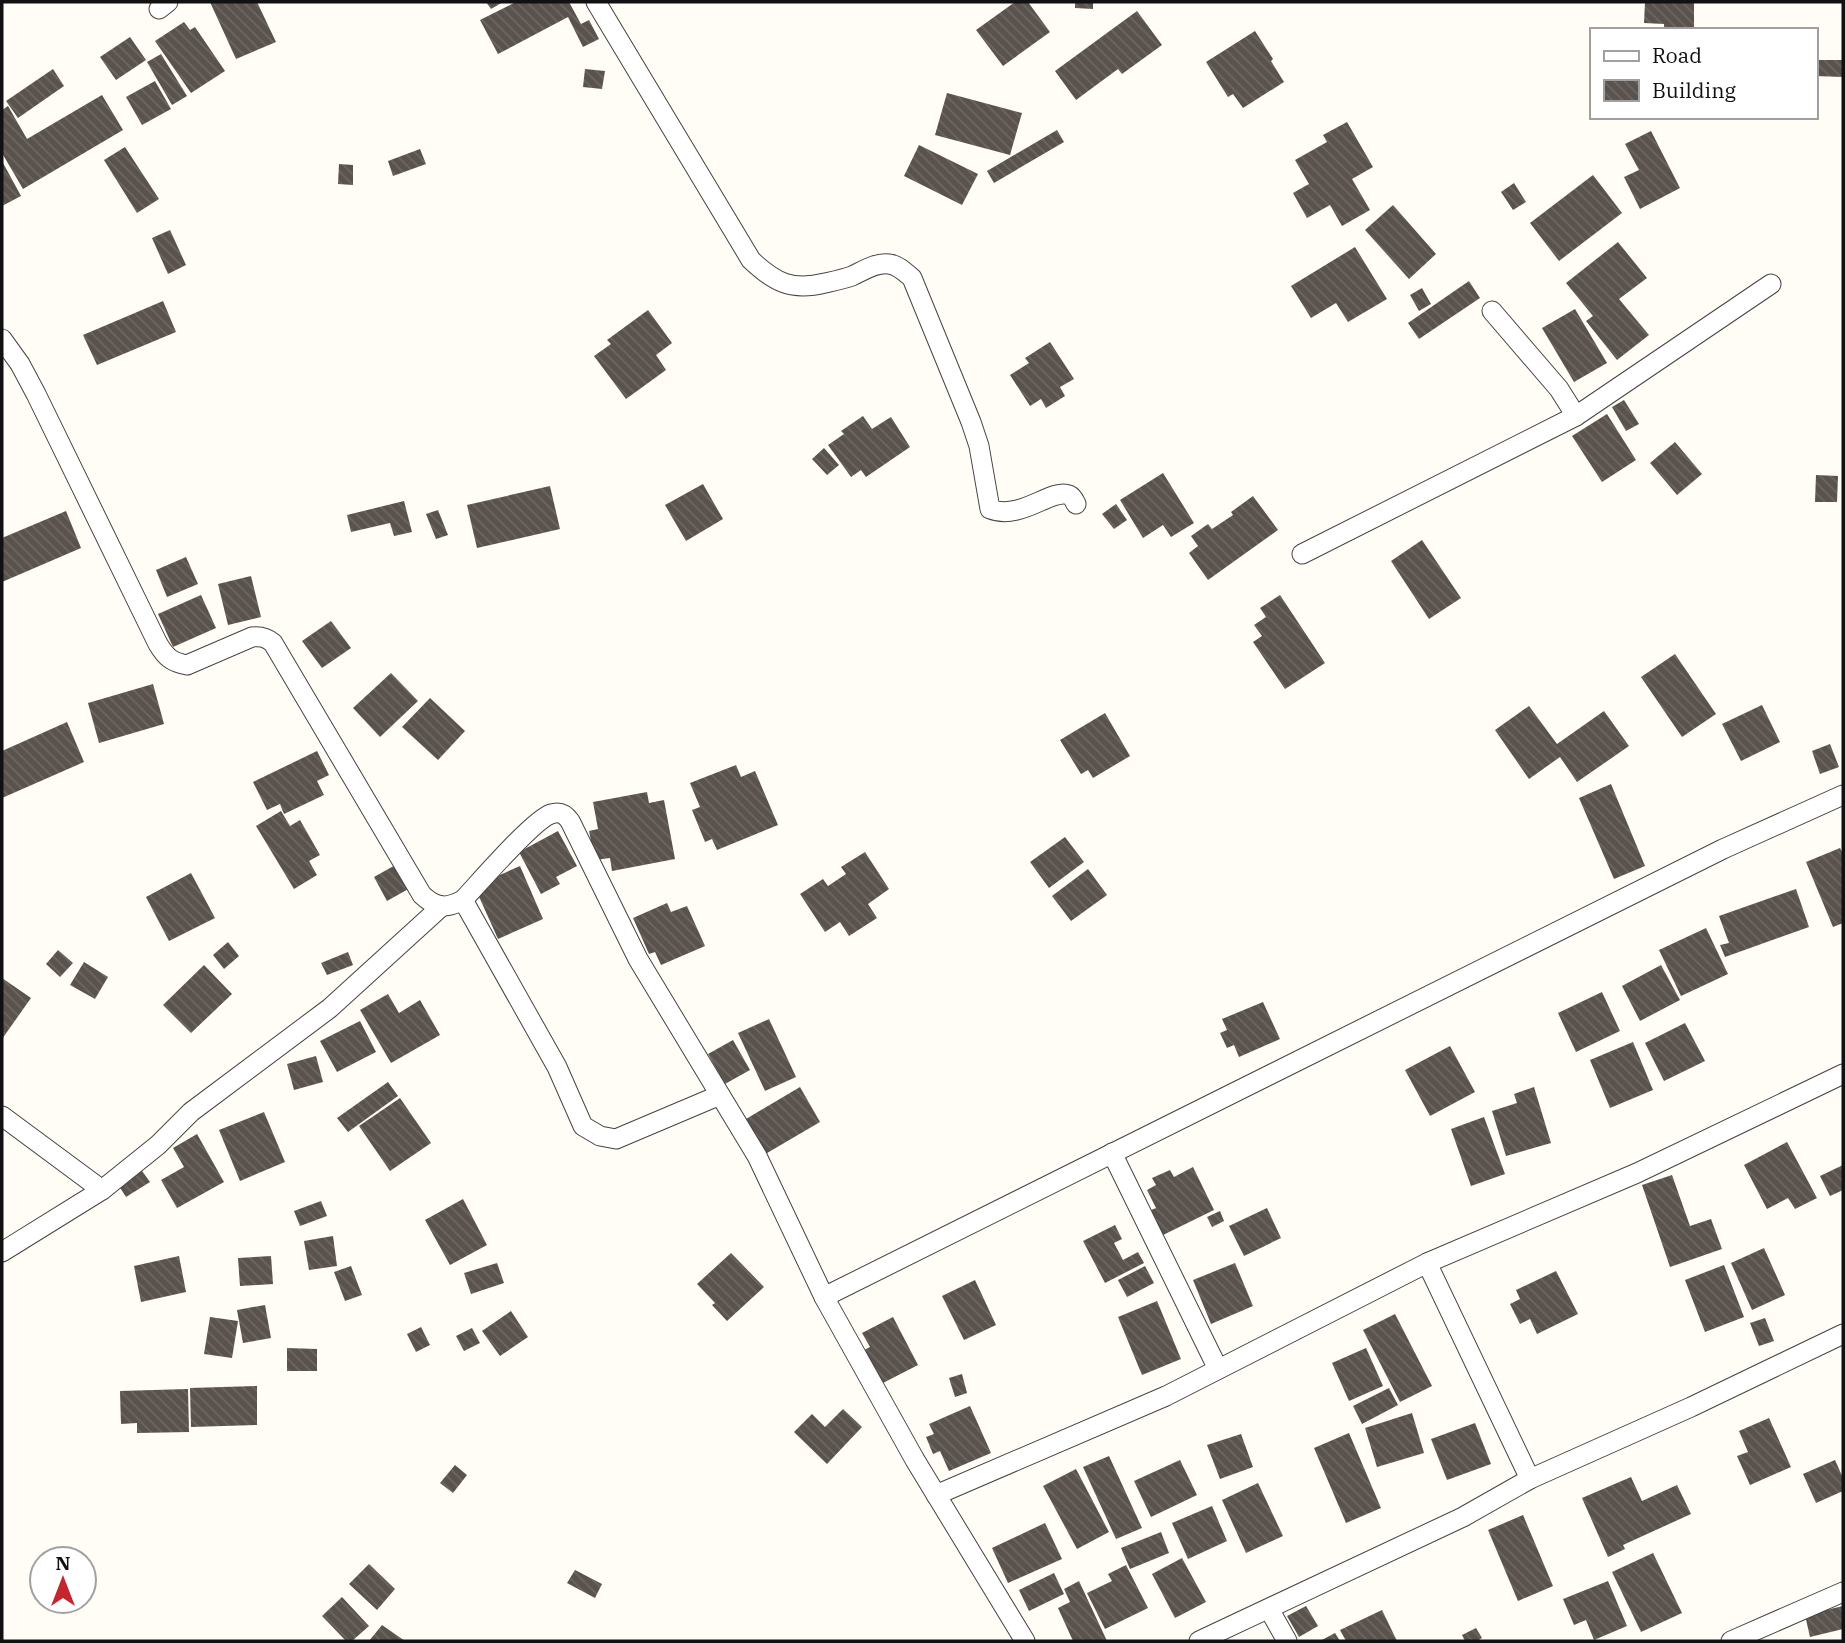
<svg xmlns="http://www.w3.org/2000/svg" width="1845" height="1643" viewBox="0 0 1845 1643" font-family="'IBM Plex Serif',serif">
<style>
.building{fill:url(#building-back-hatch)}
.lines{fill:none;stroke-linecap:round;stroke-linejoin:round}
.minor-casing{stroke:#444;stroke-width:21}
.minor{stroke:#fff;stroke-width:19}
</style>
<defs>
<pattern id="building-back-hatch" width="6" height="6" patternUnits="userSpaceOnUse" patternTransform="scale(1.75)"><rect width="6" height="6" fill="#5a524d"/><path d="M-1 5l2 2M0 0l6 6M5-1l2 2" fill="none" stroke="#6d6662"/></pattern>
</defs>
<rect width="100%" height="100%" fill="#fffdf5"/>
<!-- building -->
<g class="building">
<polygon points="210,2 257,2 276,42 236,59"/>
<polygon points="486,2 503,2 491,9"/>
<polygon points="516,2 569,2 581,24 589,20 599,39 583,47 568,17 498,54 480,20"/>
<polygon points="1015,2 1028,2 1050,32 1003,66 976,30"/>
<polygon points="1075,2 1093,2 1093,9 1075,8"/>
<polygon points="1645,2 1694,2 1694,30 1664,30 1664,24 1644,23"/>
<polygon points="1137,11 1162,45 1122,74 1118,69 1076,100 1055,71"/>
<polygon points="184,22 190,30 195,27 225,71 191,93 155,41"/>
<polygon points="1255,31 1273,59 1271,61 1284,82 1243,108 1233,94 1228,97 1206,62"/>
<polygon points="130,37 146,60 116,80 100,57"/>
<polygon points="161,54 187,96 172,105 147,62"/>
<polygon points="1815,60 1843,60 1843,77 1815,76"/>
<polygon points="53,69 64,86 18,118 6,101"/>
<polygon points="585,69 605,71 602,89 583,87"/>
<polygon points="155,81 171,109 142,125 126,97"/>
<polygon points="947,93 1022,113 1010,155 935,135"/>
<polygon points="102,95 123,130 23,189 2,153 2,110 8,106 27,139"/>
<polygon points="1347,122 1373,167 1352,179 1370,210 1342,226 1330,205 1307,218 1293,193 1309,184 1295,160 1327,142 1323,135"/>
<polygon points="1057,130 1064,142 994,183 987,171"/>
<polygon points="1651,131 1680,188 1640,209 1624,177 1639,170 1625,144"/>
<polygon points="919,145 978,174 962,205 904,176"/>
<polygon points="125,147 159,199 137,213 104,160"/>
<polygon points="420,149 426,164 393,176 388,161"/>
<polygon points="2,161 21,196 2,206"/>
<polygon points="339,164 353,165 353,185 338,184"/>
<polygon points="1593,175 1622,213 1559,261 1530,223"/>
<polygon points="1514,183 1526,202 1513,210 1501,192"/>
<polygon points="1393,205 1436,254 1409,279 1365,230"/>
<polygon points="170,230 186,265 168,274 152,238"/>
<polygon points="1618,242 1647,278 1619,299 1649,335 1617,360 1586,321 1593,316 1566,283"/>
<polygon points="1355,247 1387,299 1348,322 1336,303 1311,318 1291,286"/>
<polygon points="1469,281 1480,298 1419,339 1408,323"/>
<polygon points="1422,288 1431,304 1419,311 1410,295"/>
<polygon points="163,301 176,332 97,365 83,335"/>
<polygon points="1575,309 1607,363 1574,382 1542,328"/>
<polygon points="648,310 672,343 656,355 666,370 626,399 594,356 611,344 607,340"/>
<polygon points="1050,342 1074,379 1060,387 1065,396 1046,408 1041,399 1030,406 1010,375 1029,363 1025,358"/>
<polygon points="1624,400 1639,424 1626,431 1612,407"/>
<polygon points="1607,414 1636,460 1602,482 1572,436"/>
<polygon points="863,416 872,429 891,417 910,447 866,477 861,470 851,477 828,445 844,434 841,431"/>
<polygon points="1675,442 1702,474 1677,495 1650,463"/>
<polygon points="824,448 839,465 827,475 812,459"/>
<polygon points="1163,473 1194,523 1171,537 1163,525 1143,538 1120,500"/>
<polygon points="1816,475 1838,476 1837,502 1815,502"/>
<polygon points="703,484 723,519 686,541 665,505"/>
<polygon points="550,486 560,529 477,548 467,505"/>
<polygon points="1253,496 1278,530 1208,580 1189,553 1198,546 1191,536 1208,524 1212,529 1233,515 1231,512"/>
<polygon points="404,501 412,532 394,536 390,523 351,532 347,515"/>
<polygon points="1116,504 1127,520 1114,529 1102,514"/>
<polygon points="438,510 448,535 436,539 426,514"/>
<polygon points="66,511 81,548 2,582 2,538"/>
<polygon points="1422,540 1461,598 1429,619 1391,561"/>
<polygon points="186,557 198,584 167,597 156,570"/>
<polygon points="251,576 261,617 228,625 218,584"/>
<polygon points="201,595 216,628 173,647 158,614"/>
<polygon points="1280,595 1325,663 1285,689 1253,642 1262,636 1254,625 1266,617 1260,608"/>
<polygon points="331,621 351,648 322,668 302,641"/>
<polygon points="1675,654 1716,714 1682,737 1641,677"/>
<polygon points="391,673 418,701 380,737 353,708"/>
<polygon points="153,684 164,724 99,743 88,703"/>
<polygon points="430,698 465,731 438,760 402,727"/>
<polygon points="1762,705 1780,742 1741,761 1722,724"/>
<polygon points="1529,706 1557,744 1604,711 1629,746 1577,782 1560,757 1529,779 1495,730"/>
<polygon points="1105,713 1130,756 1093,778 1088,770 1081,774 1060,740"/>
<polygon points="67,722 84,762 2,798 2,751"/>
<polygon points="1830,744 1839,767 1820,774 1812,751"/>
<polygon points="317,751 329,775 317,781 324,795 284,814 280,804 267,810 253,782"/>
<polygon points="736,765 741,777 755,771 778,825 717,850 712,839 705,842 692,810 700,807 690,783"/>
<polygon points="1611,784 1645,866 1614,879 1579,798"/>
<polygon points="647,792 649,803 664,800 675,859 612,871 610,858 595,860 589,831 598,829 593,802"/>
<polygon points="281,811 290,826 300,820 320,855 309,861 317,875 294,889 256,826"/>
<polygon points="558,831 577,866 556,877 560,884 541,894 519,852"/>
<polygon points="1065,837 1084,862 1049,888 1030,862"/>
<polygon points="1840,848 1843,854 1843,923 1833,927 1806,862"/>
<polygon points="865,852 889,889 868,904 877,918 849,936 840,922 825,932 800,894 823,879 828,886 846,874 841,867"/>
<polygon points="399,863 412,887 387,901 374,877"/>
<polygon points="520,866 543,919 498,939 476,890 484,882"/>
<polygon points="1088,869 1107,895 1071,921 1052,896"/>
<polygon points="191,873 215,918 169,941 146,897"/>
<polygon points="1796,889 1809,927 1725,957 1720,945 1729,943 1719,916"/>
<polygon points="667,903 671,912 687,906 705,946 661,965 655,952 649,954 633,918"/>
<polygon points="1706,928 1728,974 1681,996 1659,950"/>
<polygon points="228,942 239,956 224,969 213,955"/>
<polygon points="58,950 73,963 60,977 46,964"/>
<polygon points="348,952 353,965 327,975 321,963"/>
<polygon points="84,962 108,977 95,999 70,985"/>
<polygon points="204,965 232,994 191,1033 163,1005"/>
<polygon points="1661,965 1680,1000 1640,1021 1622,986"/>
<polygon points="2,978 31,998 2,1039"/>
<polygon points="1602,992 1620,1031 1576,1052 1558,1013"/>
<polygon points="388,994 399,1013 420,1000 440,1035 391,1063 360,1010"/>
<polygon points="1263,1002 1280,1039 1239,1057 1234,1045 1227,1048 1220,1033 1227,1030 1222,1019"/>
<polygon points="769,1019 796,1077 765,1091 738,1033"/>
<polygon points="360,1021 376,1052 337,1072 320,1041"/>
<polygon points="1685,1023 1705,1061 1664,1081 1645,1043"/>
<polygon points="733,1040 750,1070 725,1084 708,1054"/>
<polygon points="1633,1042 1653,1090 1610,1108 1590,1060"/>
<polygon points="1450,1046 1475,1092 1430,1116 1405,1070"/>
<polygon points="316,1056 323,1082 294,1090 287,1064"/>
<polygon points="388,1082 398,1096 348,1132 337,1118"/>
<polygon points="800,1087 820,1122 762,1156 741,1122"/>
<polygon points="1534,1087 1551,1143 1506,1156 1492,1111 1517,1103 1514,1094"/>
<polygon points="400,1098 431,1143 390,1171 359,1126"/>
<polygon points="264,1112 285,1162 240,1181 219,1130"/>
<polygon points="1484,1117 1505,1174 1471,1186 1451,1129"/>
<polygon points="197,1134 224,1182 177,1208 161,1180 184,1167 173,1148"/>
<polygon points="1787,1142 1817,1198 1795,1209 1788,1198 1767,1209 1744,1165"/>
<polygon points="1843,1165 1843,1190 1830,1196 1820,1176"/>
<polygon points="1193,1167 1214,1210 1161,1236 1149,1211 1156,1208 1147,1190 1156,1185 1152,1178 1170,1170 1174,1177"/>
<polygon points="140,1168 150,1182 126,1197 117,1183"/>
<polygon points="1672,1175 1690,1226 1711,1219 1722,1249 1670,1267 1642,1185"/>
<polygon points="463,1199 487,1245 450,1265 425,1220"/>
<polygon points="321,1201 327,1216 300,1226 294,1211"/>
<polygon points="1267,1208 1281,1238 1244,1256 1229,1226"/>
<polygon points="1220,1211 1224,1221 1212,1227 1207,1217"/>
<polygon points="1115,1225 1122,1239 1114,1243 1123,1260 1138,1252 1144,1263 1105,1283 1083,1241"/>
<polygon points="333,1236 337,1266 309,1270 304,1241"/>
<polygon points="1764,1248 1785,1295 1752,1310 1731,1263"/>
<polygon points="731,1253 764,1287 727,1321 712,1305 715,1303 697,1284"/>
<polygon points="179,1256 186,1292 141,1302 134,1266"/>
<polygon points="271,1256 273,1284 240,1286 238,1258"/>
<polygon points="497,1263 504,1283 471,1294 464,1273"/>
<polygon points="1235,1263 1253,1306 1211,1324 1193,1280"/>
<polygon points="1724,1265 1744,1317 1705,1332 1685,1280"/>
<polygon points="351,1266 362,1295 345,1301 334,1272"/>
<polygon points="1145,1266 1154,1283 1127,1297 1118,1280"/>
<polygon points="1556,1271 1578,1314 1537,1334 1530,1319 1520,1324 1510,1304 1520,1299 1516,1290"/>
<polygon points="975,1280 996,1325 964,1340 942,1296"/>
<polygon points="1157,1301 1181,1359 1142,1375 1118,1317"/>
<polygon points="265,1305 271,1338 243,1343 237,1310"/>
<polygon points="511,1311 528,1337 500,1356 482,1331"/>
<polygon points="1395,1314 1432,1386 1400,1402 1363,1330"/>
<polygon points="210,1317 238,1321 232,1358 204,1354"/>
<polygon points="893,1317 918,1365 881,1384 864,1350 870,1347 862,1333"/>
<polygon points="1765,1318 1774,1341 1759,1346 1750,1323"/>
<polygon points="421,1327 430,1345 416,1352 407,1334"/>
<polygon points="472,1328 480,1343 464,1351 456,1336"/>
<polygon points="287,1348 317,1349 317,1371 287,1371"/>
<polygon points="1366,1348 1383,1386 1349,1401 1332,1363"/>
<polygon points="962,1374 967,1393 955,1397 949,1378"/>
<polygon points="257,1386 257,1425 191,1427 190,1388"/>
<polygon points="1389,1388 1398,1405 1362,1424 1353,1406"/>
<polygon points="188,1389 189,1432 137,1433 137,1423 121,1424 120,1391"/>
<polygon points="970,1406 991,1453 949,1471 940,1451 933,1454 926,1437 934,1434 929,1424"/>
<polygon points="843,1409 862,1427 827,1464 794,1432 812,1414 825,1427"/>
<polygon points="1412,1413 1424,1453 1377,1467 1365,1428"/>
<polygon points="1769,1418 1791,1467 1750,1485 1737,1456 1748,1452 1739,1431"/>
<polygon points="1475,1423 1491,1464 1447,1480 1431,1439"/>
<polygon points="1349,1433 1381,1508 1346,1523 1314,1448"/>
<polygon points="1241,1434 1253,1467 1220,1479 1207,1445"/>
<polygon points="1109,1456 1142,1528 1116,1539 1083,1467"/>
<polygon points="1180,1460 1197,1495 1151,1517 1134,1481"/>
<polygon points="1835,1460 1843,1478 1843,1491 1816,1503 1803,1474"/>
<polygon points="455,1465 467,1475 453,1493 440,1483"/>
<polygon points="1076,1469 1109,1532 1077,1549 1043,1486"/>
<polygon points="1631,1477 1642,1501 1677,1485 1691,1514 1623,1545 1625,1549 1608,1557 1582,1498"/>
<polygon points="1258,1483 1283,1536 1246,1553 1222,1500"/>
<polygon points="1212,1506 1227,1541 1188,1559 1172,1523"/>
<polygon points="1523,1515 1553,1586 1518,1601 1488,1530"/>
<polygon points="1045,1523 1062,1559 1008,1583 992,1548"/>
<polygon points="1161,1532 1169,1553 1130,1569 1121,1548"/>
<polygon points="1653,1553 1682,1613 1641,1632 1612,1572"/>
<polygon points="1182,1558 1206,1602 1175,1618 1152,1574"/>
<polygon points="369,1564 395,1589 377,1610 349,1584"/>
<polygon points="1126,1565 1148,1608 1105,1629 1087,1593 1112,1581 1108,1574"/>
<polygon points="575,1570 602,1584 595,1598 567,1583"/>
<polygon points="1054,1573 1064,1594 1029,1611 1019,1590"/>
<polygon points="1079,1581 1107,1641 1073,1641 1058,1608 1070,1602 1064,1589"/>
<polygon points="1608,1581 1627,1626 1594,1640 1586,1620 1574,1625 1563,1599"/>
<polygon points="342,1597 369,1626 352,1641 346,1641 322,1616"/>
<polygon points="1306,1606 1318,1626 1299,1637 1287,1616"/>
<polygon points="1843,1606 1843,1629 1810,1637 1805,1615"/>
<polygon points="1382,1610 1397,1641 1346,1641 1340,1630"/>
<polygon points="382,1625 405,1641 369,1641"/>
<polygon points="1476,1628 1482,1638 1477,1641 1465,1641 1462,1635"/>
<polygon points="1335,1633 1340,1641 1320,1641"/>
</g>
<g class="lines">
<defs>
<g id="minor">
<path d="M596 2 751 260C775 283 792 291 825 283 834 281 844 279 852 276 863 271 876 262 889 264 898 265 905 272 912 278L971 422 979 446 990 509C1021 521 1051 488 1069 495 1073 497 1074 500 1076 504"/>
<polyline points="159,9 168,2"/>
<polyline points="1492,311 1559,389 1576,416"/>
<path d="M2 339 20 364 36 394 158 644C166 657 171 662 187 665L252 637C260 636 266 637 273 643L422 895C436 908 446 909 463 900 479 883 533 820 551 814 560 811 565 814 570 821L638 959 757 1156 824 1297 915 1460 1025 1641"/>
<polyline points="1302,554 1576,416 1771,284"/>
<polyline points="463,900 557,1067 583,1126 600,1136 616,1139 720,1095"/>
<polyline points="2,1116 102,1190"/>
<polyline points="1112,1153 1218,1369"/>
<polyline points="2,1252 102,1190 158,1145 191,1112 330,1008 442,906"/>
<polyline points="1427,1263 1530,1479"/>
<polyline points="824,1297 1723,849 1843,795"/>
<polyline points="936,1495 1166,1396 1427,1263 1637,1173 1843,1074"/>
<polyline points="1269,1609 1287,1641"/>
<polyline points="1199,1641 1463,1517 1530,1479 1691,1407 1843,1334"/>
<polyline points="1731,1641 1843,1592"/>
</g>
</defs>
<!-- minor casing -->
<use href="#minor" class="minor-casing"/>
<!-- minor -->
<use href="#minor" class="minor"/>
</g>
<!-- border -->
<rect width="1845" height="1643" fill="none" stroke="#111111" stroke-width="7"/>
<!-- legend -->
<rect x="1590" y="28" width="228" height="91" fill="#ffffff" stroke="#a0a0a0" stroke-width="2"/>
<rect x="1604" y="51" width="35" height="10" fill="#ffffff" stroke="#a0a0a0" stroke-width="2"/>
<text x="1652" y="63" font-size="21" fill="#111111">Road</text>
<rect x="1604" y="80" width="35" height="21" fill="url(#building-back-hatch)" stroke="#a0a0a0" stroke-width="2"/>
<text x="1652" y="98" font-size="21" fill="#111111">Building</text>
<!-- north arrow -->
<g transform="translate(63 1580)"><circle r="33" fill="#ffffff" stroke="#a0a0a0" stroke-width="2"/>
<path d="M0-5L12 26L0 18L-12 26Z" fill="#c4262e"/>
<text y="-10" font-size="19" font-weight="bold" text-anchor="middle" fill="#111111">N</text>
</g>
</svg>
